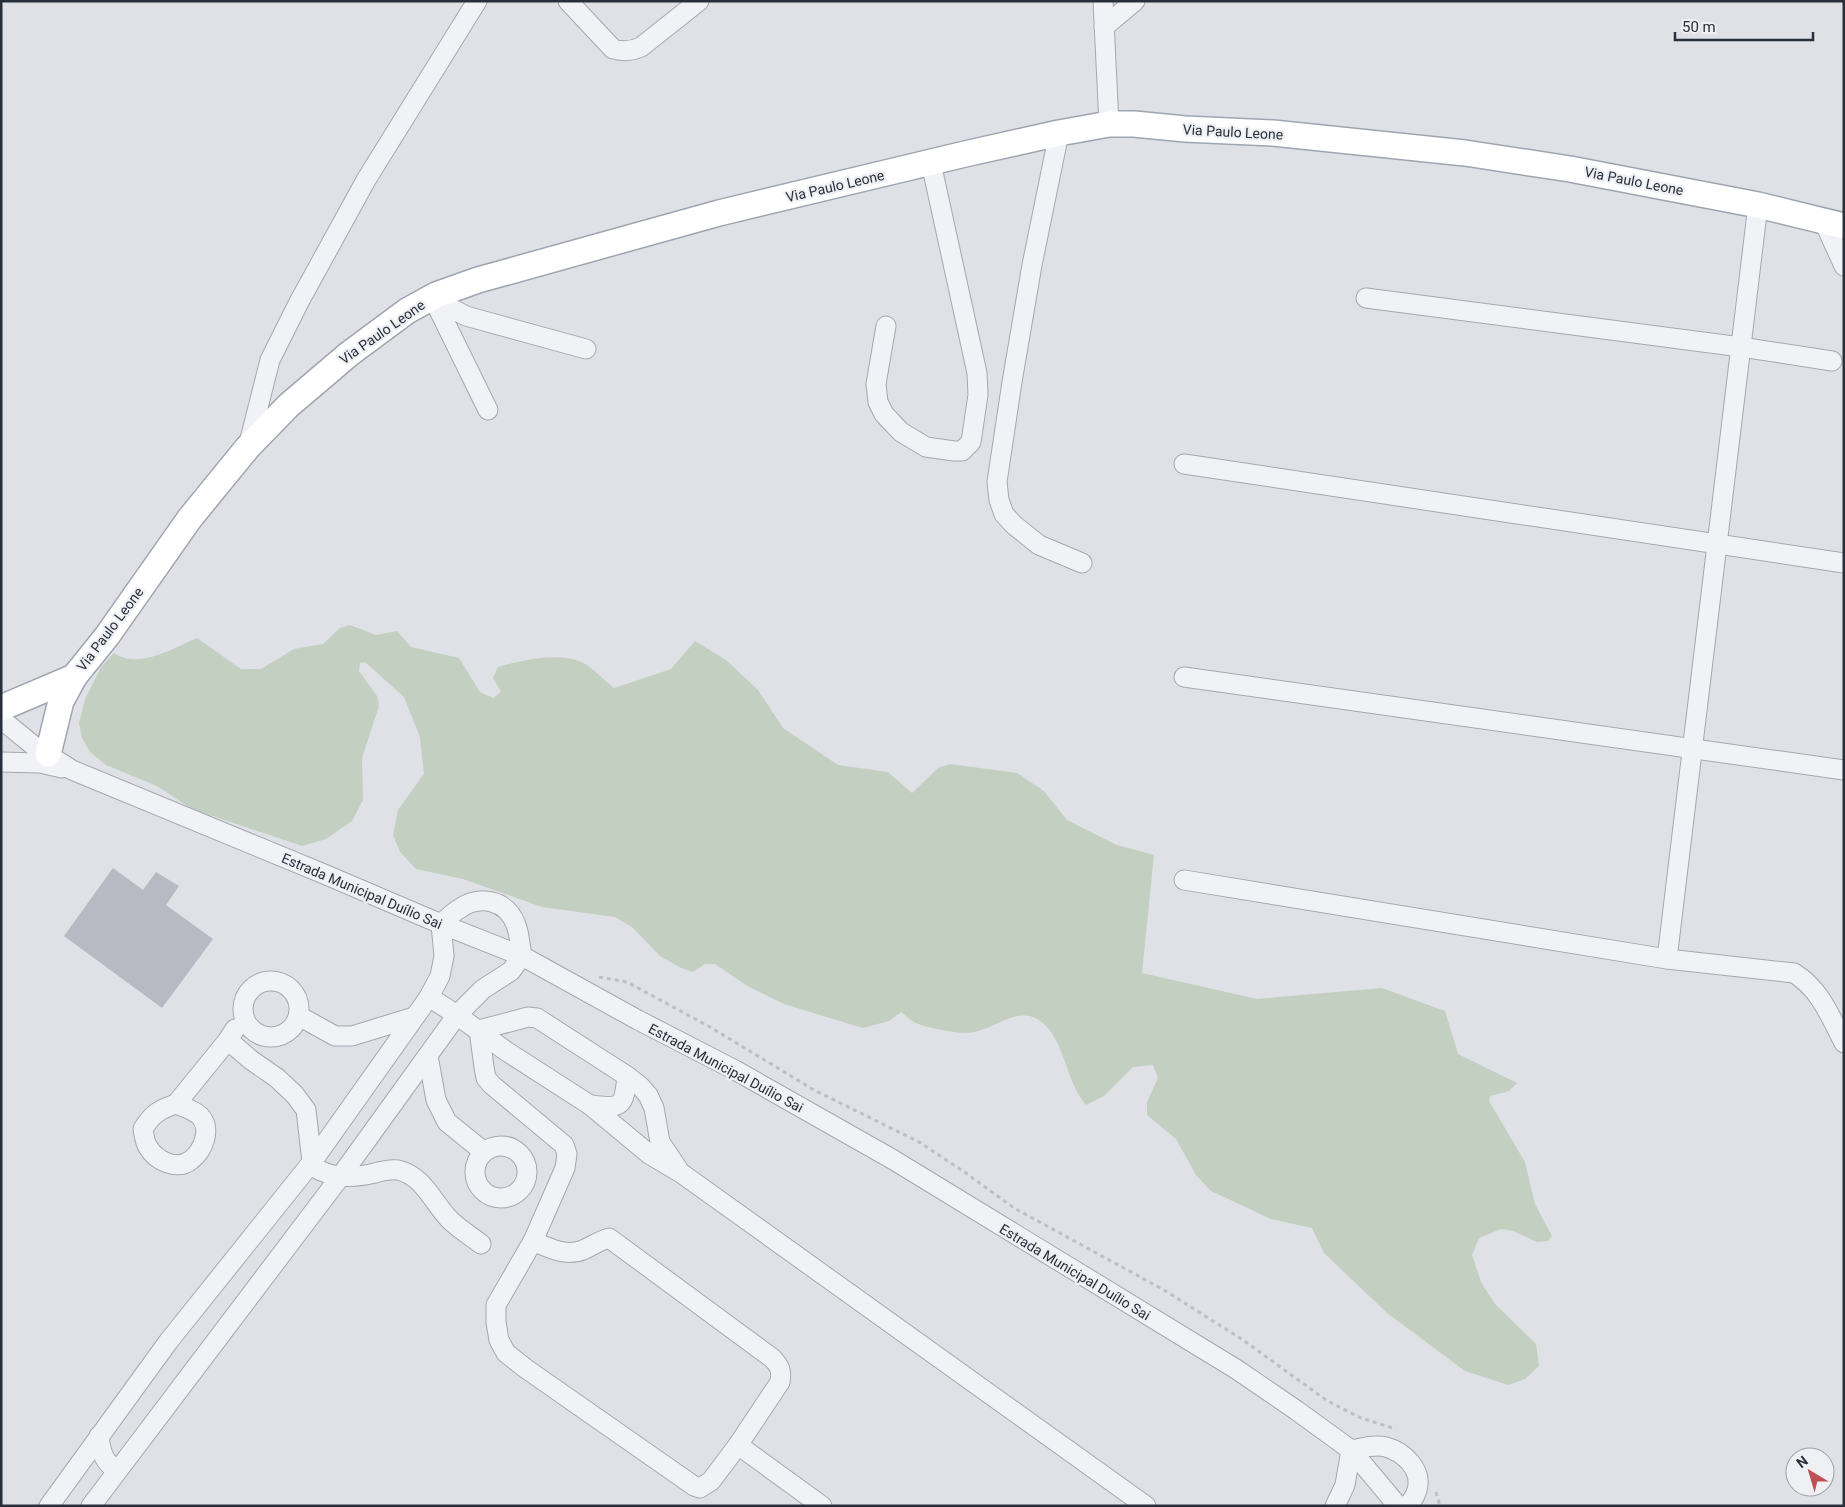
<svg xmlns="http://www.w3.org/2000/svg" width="1845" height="1507" viewBox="0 0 1845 1507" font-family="Roboto,sans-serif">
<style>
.green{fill:#c3cfc1}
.building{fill:#b7bac2}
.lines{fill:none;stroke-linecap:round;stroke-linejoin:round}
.minor-casing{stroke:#a5a8af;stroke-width:21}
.major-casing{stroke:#9fa4b1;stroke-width:28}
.path{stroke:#bdbfc5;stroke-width:3;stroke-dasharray:4 4;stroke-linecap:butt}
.minor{stroke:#f1f2f5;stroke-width:19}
.major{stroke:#fff;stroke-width:25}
.labels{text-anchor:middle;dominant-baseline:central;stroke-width:4.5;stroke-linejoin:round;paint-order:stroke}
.street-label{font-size:14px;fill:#292e3b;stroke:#eef0f4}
</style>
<rect width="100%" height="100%" fill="#dfe1e6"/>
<!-- green -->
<path class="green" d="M350 625 376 635 397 631 411 647 459 658 480 692 493 698 501 692 493 678 498 667C523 660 564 650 587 665 597 672 605 681 614 688L671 669 695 641 726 660 758 690 783 728 838 765 888 772 912 793 938 768 950 764 1017 773 1044 791 1067 820 1117 845 1154 855 1142 973 1257 999 1382 988 1445 1011 1458 1054 1517 1083 1509 1091 1490 1096 1489 1101 1525 1162 1535 1204 1552 1236 1548 1241 1537 1242 1513 1231 1501 1229 1479 1238 1472 1255 1481 1282 1495 1304 1536 1344 1539 1366 1525 1379 1508 1385 1465 1371 1387 1313 1324 1253 1312 1228 1271 1219 1211 1191 1196 1175 1176 1139 1147 1115V1102L1158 1078 1153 1065 1133 1067 1104 1096 1086 1105C1066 1082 1066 1045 1044 1024 1019 1000 992 1034 965 1033 957 1033 923 1027 916 1023 911 1021 906 1016 901 1012L889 1021 863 1028 784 1004 749 987 715 964H705L693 972 681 968 660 956 632 927 615 917 542 907 463 879 416 869 400 852 393 835 398 810 424 774 420 737 404 697 365 662 360 663 359 671 377 696 379 706 362 758 363 800 352 821 326 839 302 846 192 809 157 786 106 765 90 752 82 738 79 723 85 699 101 667 114 653C139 670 173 648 197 638L241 669H261L294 649 323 644 340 628Z"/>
<!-- building -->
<polygon class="building" points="113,868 143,890 156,872 179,886 166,905 213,939 162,1008 64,936"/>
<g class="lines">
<defs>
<g id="minor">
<path d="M568 1 613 49C623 52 632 51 641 47L699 1"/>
<polyline points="1103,1 1109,124"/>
<polyline points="1104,27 1135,1"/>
<polyline points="1059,133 1032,265 1012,382 997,482 999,500 1004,514 1014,525 1039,545 1082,563"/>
<polyline points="1824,222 1844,266"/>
<polyline points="436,295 447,306 466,316 586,349"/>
<polyline points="433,298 488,410"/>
<polyline points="1366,298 1741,347 1832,361"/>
<polyline points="886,326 876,384 878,402 884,414 901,432 926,447 954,451 962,451 971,442 978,395 977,373 931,163"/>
<polyline points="248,447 270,360 299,302 366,180 477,1"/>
<polyline points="1184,464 1844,563"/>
<polyline points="1184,677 1844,770"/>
<polyline points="1,719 34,746 72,770 324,874 441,924 522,956 638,1020 735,1070 892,1159 1236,1369 1296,1410 1351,1450 1398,1506"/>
<polyline points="1,762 40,763 62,768"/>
<path d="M1184 880 1667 959 1794 973C1820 989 1830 1016 1844 1043"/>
<polyline points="1667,959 1758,205"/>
<circle cx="271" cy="1009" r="28"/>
<polyline points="429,997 457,1015 506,1051 590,1105 649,1154 681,1173 1146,1506"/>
<polyline points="299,1016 335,1036 352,1036 414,1017"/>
<polyline points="479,1030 484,1067 486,1078 492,1085 564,1145 567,1154 565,1168 533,1241 496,1305 496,1322 499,1340 506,1353 525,1368 694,1486 700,1488 711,1481 738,1445 822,1506"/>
<polyline points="479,1030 528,1017 537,1018 627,1076 640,1086 648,1095 654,1108 660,1142 678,1169"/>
<path d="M228 1040 251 1060 277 1078 295 1095 306 1110 312 1162 315 1168C335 1179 353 1178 375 1173 382 1171 390 1169 398 1170 424 1176 433 1203 450 1220 459 1229 471 1236 481 1244"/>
<polyline points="428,1056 436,1100 447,1122 484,1152"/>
<path d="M176 1104C184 1107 194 1110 200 1116 212 1129 203 1151 191 1160 177 1171 156 1161 148 1147 145 1143 144 1135 143 1129 152 1114 160 1109 176 1104Z"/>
<polyline points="176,1104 228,1040 235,1029"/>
<path d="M590 1105C622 1109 624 1107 627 1076"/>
<circle cx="501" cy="1172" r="26"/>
<path d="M533 1241C549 1248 566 1257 583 1250 592 1246 599 1241 609 1238L772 1358C780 1366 782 1371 780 1382L738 1445"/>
<path d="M99 1436C101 1452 103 1461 117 1471"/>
<polyline points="49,1506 168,1342 312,1162 429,997 440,976 444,956 441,924"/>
<path d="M91 1506 340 1177 457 1015 483 989 511 971 522 956C520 947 520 935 516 925 507 900 480 894 459 909 452 913 447 919 441 924"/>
<path d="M1335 1506 1345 1485 1351 1450C1362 1448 1375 1444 1386 1447 1404 1452 1423 1470 1417 1490 1415 1497 1412 1502 1406 1506"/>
</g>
<g id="major">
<polyline points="1,708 74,677 107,636 190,518 248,447 289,405 349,354 407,311 436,295 478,280 719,213 965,154 1059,133 1109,124 1134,124 1185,129 1273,133 1465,153 1570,169 1758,205 1844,226"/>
<polyline points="48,754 61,701 74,677"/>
</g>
</defs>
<!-- minor casing -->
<use href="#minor" class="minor-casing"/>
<!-- major casing -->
<use href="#major" class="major-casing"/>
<!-- path -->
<g class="path">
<polyline points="599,977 627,982 710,1027 814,1090 919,1142 963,1171 1014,1208 1164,1290 1243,1340 1326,1400 1361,1418 1396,1429"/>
<polyline points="1436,1492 1440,1506"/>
</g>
<!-- minor -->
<use href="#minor" class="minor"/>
<!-- major -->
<use href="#major" class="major"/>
</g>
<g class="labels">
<!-- street labels -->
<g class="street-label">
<text transform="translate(1233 132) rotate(3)">Via Paulo Leone</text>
<text transform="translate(1634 181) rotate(11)">Via Paulo Leone</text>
<text transform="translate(835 186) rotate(-13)">Via Paulo Leone</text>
<text transform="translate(382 332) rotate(-35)">Via Paulo Leone</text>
<text transform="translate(110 629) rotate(-53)">Via Paulo Leone</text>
<text transform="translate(362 891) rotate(23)">Estrada Municipal Duílio Sai</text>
<text transform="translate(726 1068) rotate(28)">Estrada Municipal Duílio Sai</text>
<text transform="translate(1075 1272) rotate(31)">Estrada Municipal Duílio Sai</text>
</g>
</g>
<!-- border -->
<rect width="1845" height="1507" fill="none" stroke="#292e3b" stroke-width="5"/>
<!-- north arrow -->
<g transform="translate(1810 1472) rotate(322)"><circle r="24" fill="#eef0f4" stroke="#9fa2aa"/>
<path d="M0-4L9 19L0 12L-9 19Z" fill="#be5155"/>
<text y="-8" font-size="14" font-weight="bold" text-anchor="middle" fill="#292e3b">N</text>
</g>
<!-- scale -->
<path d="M1675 32v8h138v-8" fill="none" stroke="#292e3b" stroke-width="2.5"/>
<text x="1682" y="32" font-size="15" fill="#292e3b" stroke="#eef0f4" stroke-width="4" paint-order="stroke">50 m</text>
</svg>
